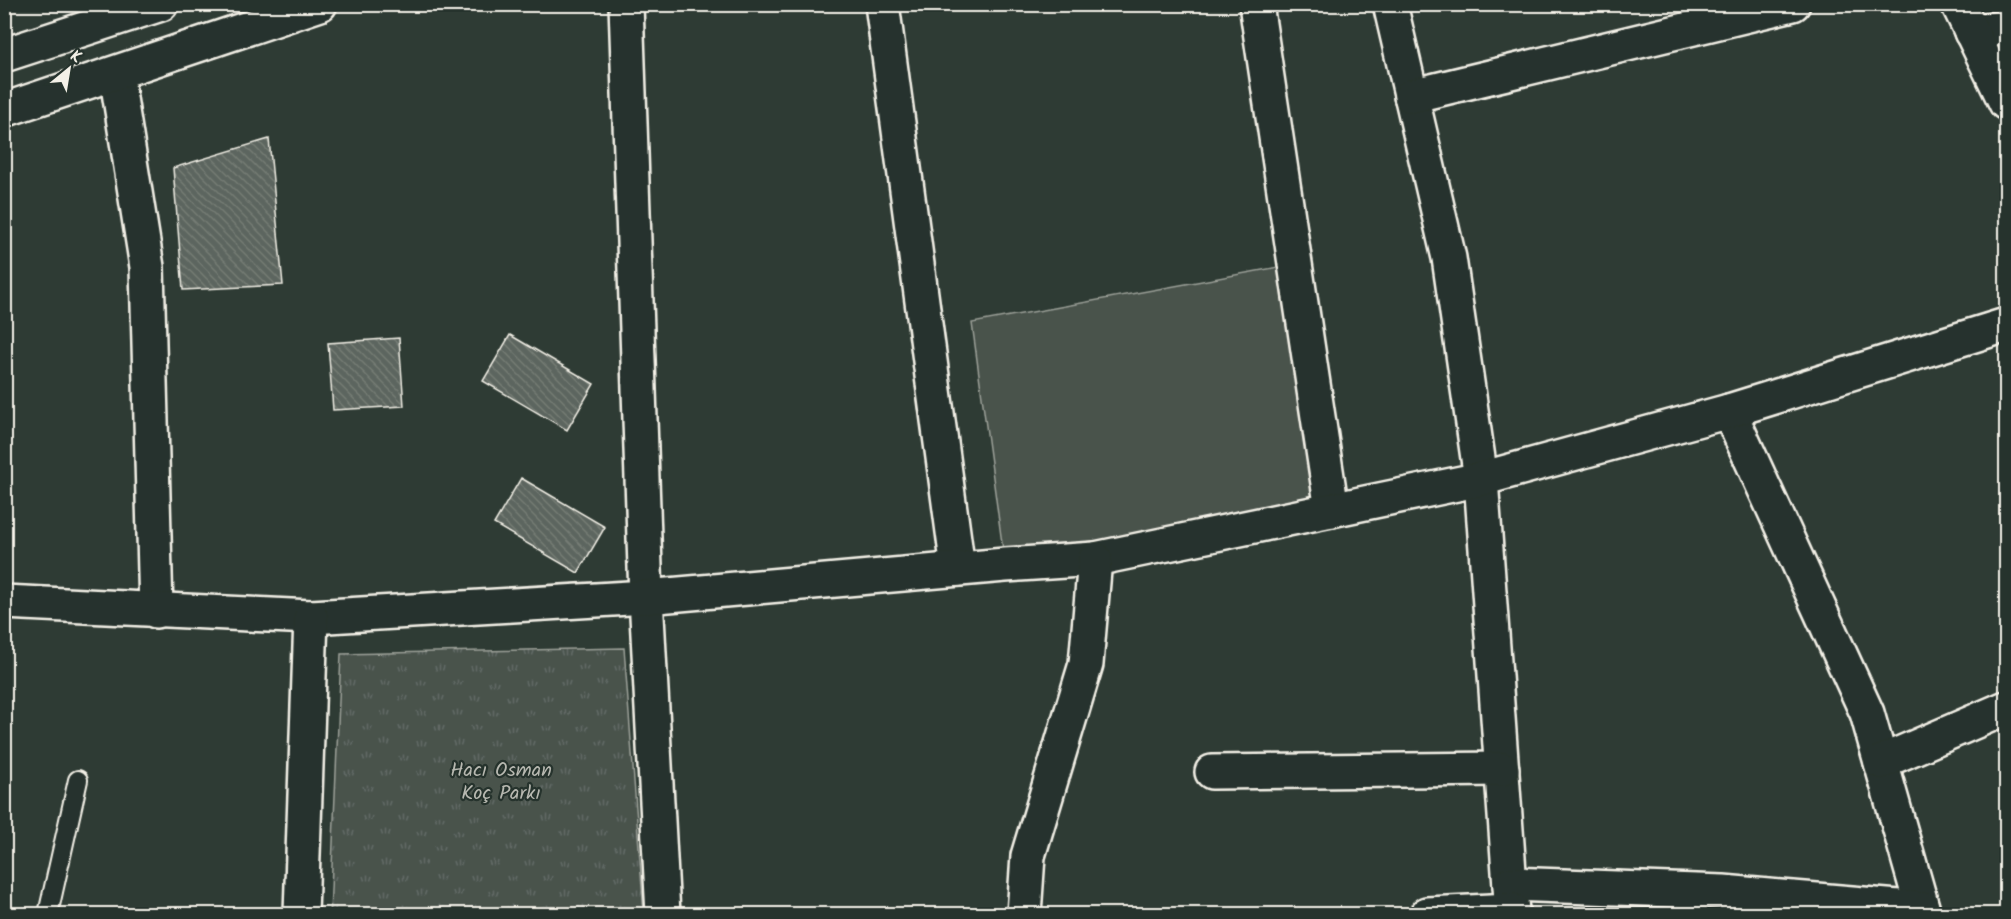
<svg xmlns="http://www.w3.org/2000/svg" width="2011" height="919" viewBox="0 0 2011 919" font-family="Kalam,sans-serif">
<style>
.grass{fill:url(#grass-tufts);stroke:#9ea29a;stroke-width:1.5}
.garden{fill:#48524c;stroke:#9ea29a;stroke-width:1.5}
.building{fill:url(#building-back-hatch);stroke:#f4f1e8;stroke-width:1.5}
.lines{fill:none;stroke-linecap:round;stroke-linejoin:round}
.service-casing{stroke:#f4f1e8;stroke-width:22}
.minor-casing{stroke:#f4f1e8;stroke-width:38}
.tertiary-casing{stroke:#f4f1e8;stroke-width:38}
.primary-casing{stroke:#f4f1e8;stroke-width:38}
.service{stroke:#26332d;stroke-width:18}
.minor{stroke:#26332d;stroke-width:33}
.tertiary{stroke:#26332d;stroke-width:33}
.primary{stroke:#26332d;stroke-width:33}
.labels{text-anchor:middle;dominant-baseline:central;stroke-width:4.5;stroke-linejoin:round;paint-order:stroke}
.park-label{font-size:20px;fill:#b8b9b1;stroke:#26332d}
</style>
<defs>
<pattern id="grass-tufts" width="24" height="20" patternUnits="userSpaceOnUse" patternTransform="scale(1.5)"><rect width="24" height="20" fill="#48524c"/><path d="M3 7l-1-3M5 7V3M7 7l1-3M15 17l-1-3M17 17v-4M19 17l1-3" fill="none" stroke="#636b66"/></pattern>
<pattern id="building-back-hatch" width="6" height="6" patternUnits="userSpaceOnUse" patternTransform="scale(1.5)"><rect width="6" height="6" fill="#5c655e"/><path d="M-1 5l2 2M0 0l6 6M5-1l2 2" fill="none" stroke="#747c75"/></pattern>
</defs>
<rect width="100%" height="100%" fill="#2e3b34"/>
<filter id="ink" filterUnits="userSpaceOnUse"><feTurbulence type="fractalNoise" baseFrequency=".0167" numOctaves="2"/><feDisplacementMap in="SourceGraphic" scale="12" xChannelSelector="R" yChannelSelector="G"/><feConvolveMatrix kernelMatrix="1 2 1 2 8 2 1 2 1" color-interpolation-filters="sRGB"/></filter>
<g filter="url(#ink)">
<!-- grass -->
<polygon class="grass" points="624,648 644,914 330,914 341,654"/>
<!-- garden -->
<polygon class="garden" points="1284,266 1327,505 1004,558 972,323"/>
<!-- building -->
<g class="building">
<polygon points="269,139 283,285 183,290 173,168"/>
<polygon points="510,335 594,384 567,430 483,381"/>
<polygon points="399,338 404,406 333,410 328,343"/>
<polygon points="521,478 605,527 578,573 494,524"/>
</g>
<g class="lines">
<defs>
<polyline id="service" points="48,914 78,780"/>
<g id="minor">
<polyline points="626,4 646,597 663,914"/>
<polyline points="882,4 958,569"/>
<polyline points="1256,4 1332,510"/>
<polyline points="1390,4 1449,258 1481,479 1512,914"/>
<polyline points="1971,32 2006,27"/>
<polyline points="116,73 147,267 156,611"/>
<polyline points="1411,96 1793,4"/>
<polyline points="1729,411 1867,713 1924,914"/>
<polyline points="4,602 311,617 646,597 1005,565 1095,559 1481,479 1729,411 2006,325"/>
<polyline points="1881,762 2006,708"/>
<polyline points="1212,772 1502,769"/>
<polyline points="1510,884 1723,892 1922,909"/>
<polyline points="301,914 311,617"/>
<polyline points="1024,914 1028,856 1086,664 1095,559"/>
<polyline points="1427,914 1512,910"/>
</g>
<polyline id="tertiary" points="1958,4 2006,103"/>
<g id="primary">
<polyline points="4,55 161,4"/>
<polyline points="4,110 320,4"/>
</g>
</defs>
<!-- service casing -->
<use href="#service" class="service-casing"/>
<!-- minor casing -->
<use href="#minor" class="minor-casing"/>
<!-- tertiary casing -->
<use href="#tertiary" class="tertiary-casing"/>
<!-- primary casing -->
<use href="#primary" class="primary-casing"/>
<!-- service -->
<use href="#service" class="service"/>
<!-- minor -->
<use href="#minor" class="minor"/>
<!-- tertiary -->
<use href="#tertiary" class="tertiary"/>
<!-- primary -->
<use href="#primary" class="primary"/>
</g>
</g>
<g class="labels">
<!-- park labels -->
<g class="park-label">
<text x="501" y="771">Hacı Osman<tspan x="501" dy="23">Koç Parkı</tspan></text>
</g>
</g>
<!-- margin -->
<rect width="2011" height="919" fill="none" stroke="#26332d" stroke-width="24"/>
<rect x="12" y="12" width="1987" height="895" fill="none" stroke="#f4f1e8" stroke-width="2" filter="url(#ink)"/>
<!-- north arrow -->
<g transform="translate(69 69) rotate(30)" stroke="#26332d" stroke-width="4.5" paint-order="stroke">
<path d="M0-4.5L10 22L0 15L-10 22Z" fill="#f4f1e8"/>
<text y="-9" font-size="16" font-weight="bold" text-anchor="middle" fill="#f4f1e8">K</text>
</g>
</svg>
